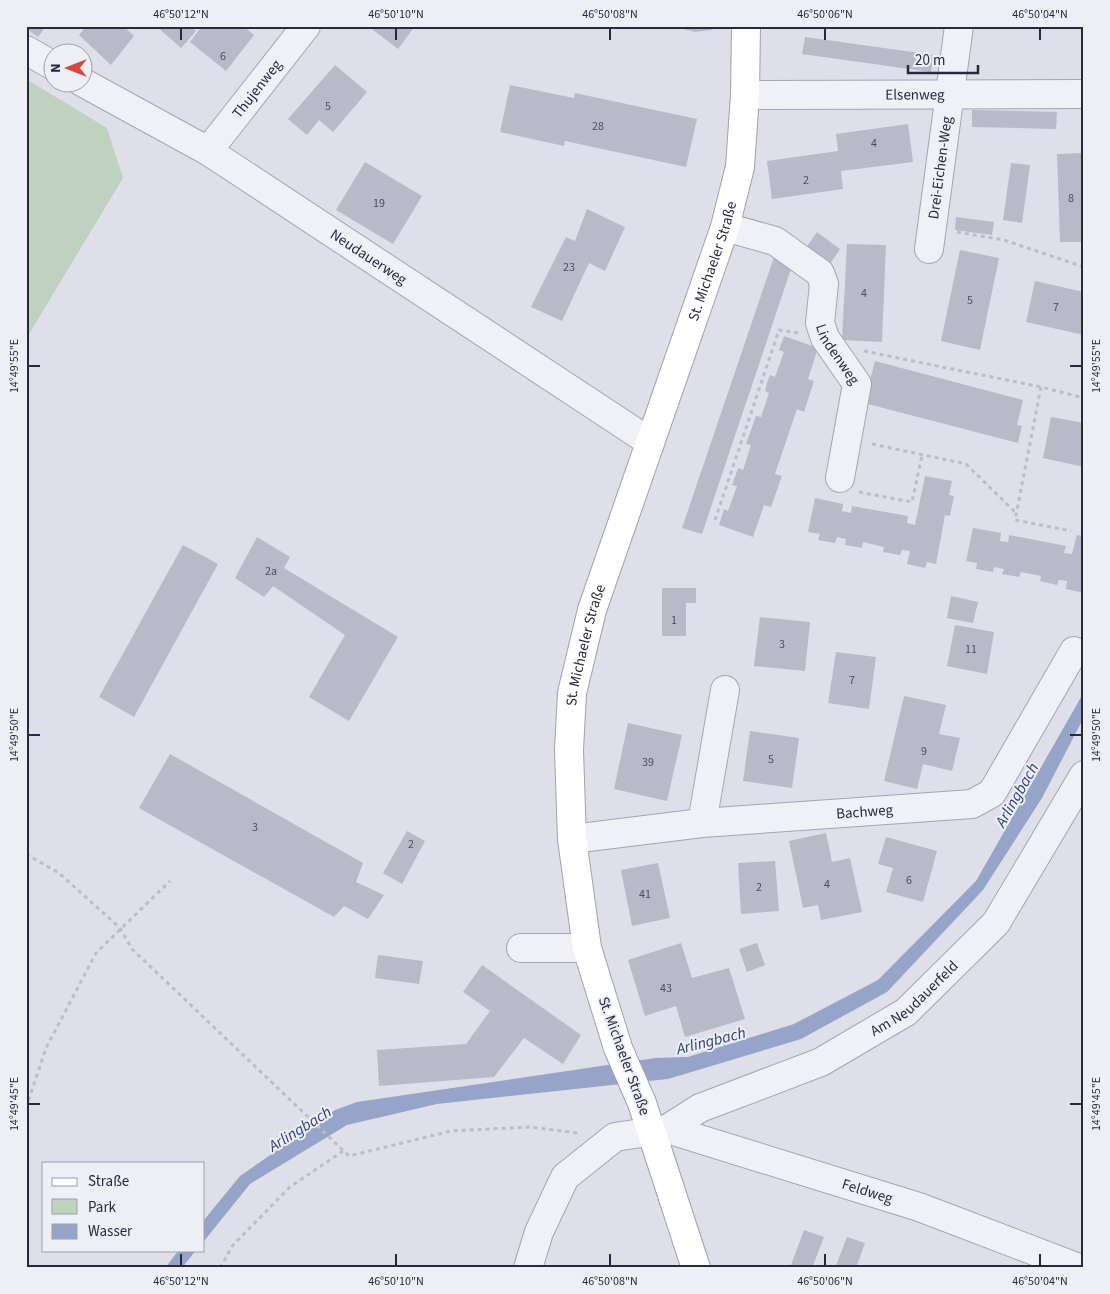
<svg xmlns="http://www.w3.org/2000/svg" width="1110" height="1294" viewBox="0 0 1110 1294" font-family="'Source Sans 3',sans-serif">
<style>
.green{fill:#bfd2bf}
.water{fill:#97a4c9}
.building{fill:#b8bac8}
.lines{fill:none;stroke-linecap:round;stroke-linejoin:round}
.minor-casing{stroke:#a3a5b2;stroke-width:30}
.major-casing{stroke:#9da1b4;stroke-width:30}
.path{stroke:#bcbdc6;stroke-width:3;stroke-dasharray:4 4;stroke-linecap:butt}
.minor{stroke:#f0f1f6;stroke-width:28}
.major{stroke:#fff;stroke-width:28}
.ticks{fill:none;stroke:#272a3f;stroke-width:2}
.labels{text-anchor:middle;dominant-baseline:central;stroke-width:4;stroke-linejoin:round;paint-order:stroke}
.number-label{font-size:12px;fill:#4b4e61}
.street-label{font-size:15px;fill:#272a3f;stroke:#edeff5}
.water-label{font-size:16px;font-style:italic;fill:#303f74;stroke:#edeff5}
.neatline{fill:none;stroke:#272a3f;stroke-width:2}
.ticks-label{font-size:12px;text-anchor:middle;fill:#272a3f}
</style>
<rect width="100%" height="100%" fill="#dedfe8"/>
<!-- green -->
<polygon class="green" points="26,79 107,128 123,178 26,339"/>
<!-- water -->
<g class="water">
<polygon points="1084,692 1084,717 1042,798 983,890 887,992 801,1039 668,1079 437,1104 347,1125 250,1184 204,1241 204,1220 240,1176 335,1110 357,1102 655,1058 688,1057 794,1024 878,980 976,881"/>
<polygon points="179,1250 196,1250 182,1268 165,1268"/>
</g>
<!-- building -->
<g class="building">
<polygon points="29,26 46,26 38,37 27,29"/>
<polygon points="87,26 123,26 134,36 111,65 79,35"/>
<polygon points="156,26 190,26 196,31 181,48"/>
<polygon points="202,26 243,26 254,35 226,71 190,42"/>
<polygon points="368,26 415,26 398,49"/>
<polygon points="672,26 712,26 712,30 695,32"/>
<polygon points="805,37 934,55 931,72 802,54"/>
<polygon points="335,65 367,92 333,132 319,120 307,135 288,119"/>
<polygon points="510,85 574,98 575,93 697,119 686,167 565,141 564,146 500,132"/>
<polygon points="972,110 1057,112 1056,129 972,127"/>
<polygon points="908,124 913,162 841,171 843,189 772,199 767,161 838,151 836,134"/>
<polygon points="1084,153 1084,242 1060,242 1057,154"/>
<polygon points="365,162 422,196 393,244 336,210"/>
<polygon points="1011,163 1030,165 1022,223 1003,220"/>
<polygon points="587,209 625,227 605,271 589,263 562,321 531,307 566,237 575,241"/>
<polygon points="956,217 994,222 992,235 955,230"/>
<polygon points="817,232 840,249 830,264 806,248"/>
<polygon points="847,244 886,245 882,342 842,340"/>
<polygon points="960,250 999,258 980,350 941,341"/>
<polygon points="774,257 793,263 702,534 682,528"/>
<polygon points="1035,281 1084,292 1084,335 1026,322"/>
<polygon points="784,336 818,348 808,379 814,381 804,412 797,409 775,474 782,476 771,507 764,505 753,537 719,525 724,509 728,511 737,486 732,485 735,477 738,468 743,470 751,445 746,444 756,416 761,417 769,393 765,391 767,383 770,375 775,377 784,352 779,350"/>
<polygon points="875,361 1023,400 1017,425 1022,426 1018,443 864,403"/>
<polygon points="1051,417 1084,423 1084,467 1043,458"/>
<polygon points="925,476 952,481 949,495 954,496 950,516 945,515 936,564 927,562 925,568 907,564 910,551 902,550 900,555 883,552 884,547 863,542 862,548 845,545 846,539 837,537 835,543 818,540 820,534 808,532 815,498 843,504 842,511 846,512 851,513 852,506 908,516 907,523 915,525"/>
<polygon points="973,528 1001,533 1000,541 1008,542 1009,535 1066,546 1064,553 1072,554 1077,535 1084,536 1084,593 1066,589 1067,581 1059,580 1057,585 1040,581 1041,576 1021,572 1019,577 1002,574 1004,569 994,567 993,572 976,569 977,563 966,561"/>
<polygon points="257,537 290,557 284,568 398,637 349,721 309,697 345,635 273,586 264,597 235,578"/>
<polygon points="183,545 218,564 134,717 99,697"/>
<polygon points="662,588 696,588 696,603 686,603 686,636 662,636"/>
<polygon points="951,596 978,602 973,623 947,618"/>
<polygon points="760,617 810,622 805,671 754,666"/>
<polygon points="955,625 994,632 987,674 947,666"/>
<polygon points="836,652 876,657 869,709 828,703"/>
<polygon points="904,696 946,705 939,734 960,738 952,771 923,764 917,789 884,781"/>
<polygon points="628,723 682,735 667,801 614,789"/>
<polygon points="750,731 799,738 792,788 743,781"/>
<polygon points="170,754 363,863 356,882 384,895 368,919 344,906 334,917 139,808"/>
<polygon points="407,831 425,841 402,884 383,873"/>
<polygon points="826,833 832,862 850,858 862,912 821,920 818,905 803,908 789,841"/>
<polygon points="886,837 937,851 923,902 886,892 893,868 878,864"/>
<polygon points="775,861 779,911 741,914 738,863"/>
<polygon points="658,863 670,918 632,926 621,870"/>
<polygon points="681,943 692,978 729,968 745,1019 685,1037 676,1006 645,1016 628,960"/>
<polygon points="757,943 765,965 747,972 739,949"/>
<polygon points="378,955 423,961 419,984 375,978"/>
<polygon points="482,965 581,1035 563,1064 524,1038 494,1077 379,1086 377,1050 466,1044 490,1011 463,992"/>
<polygon points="804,1230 824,1237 812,1268 790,1268"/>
<polygon points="847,1237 865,1243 856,1268 835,1268"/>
</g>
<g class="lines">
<defs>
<g id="minor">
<polyline points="26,50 52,65"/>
<path id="s1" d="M82 82 208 151 650 442"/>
<path id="s2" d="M745 95 1084 94"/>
<path id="s3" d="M208 151 306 26"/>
<path id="s4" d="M725 227 775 241 820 273 824 284 820 323 825 338 857 384 840 478"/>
<path id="s5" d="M929 249 959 26"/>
<polyline points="702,823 725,690"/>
<path id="s6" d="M572 839 702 823 972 804 992 793 1074 651"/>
<polyline points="521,948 587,948"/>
<path id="s7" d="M667 1129 700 1108 821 1062 906 1012 996 923 1084 775"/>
<path id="s8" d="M528 1268 539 1232 565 1177 615 1137 667 1129 919 1207 1079 1268"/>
</g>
<g id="major">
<path id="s9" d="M696 1268 642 1103 618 1048 587 948 572 839 569 750 572 693 592 610 725 227 740 167 745 95 746 26"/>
</g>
</defs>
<!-- minor casing -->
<use href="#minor" class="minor-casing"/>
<!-- major casing -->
<use href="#major" class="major-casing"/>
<!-- path -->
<g class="path">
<polyline points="957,232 1004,240 1084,267"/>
<polyline points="864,351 1041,387 1084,398"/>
<polyline points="1041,387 1015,520 1071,531"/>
<polyline points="872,444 966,464 1016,513"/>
<polyline points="859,492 912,502 922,455"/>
<polyline points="715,520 779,330 798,333"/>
<polyline points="26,854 59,873 120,928 132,949 349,1156 451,1131 529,1127 578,1133"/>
<polyline points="26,1108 46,1048 96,953 170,881"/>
<polyline points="220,1268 233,1245 290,1187 343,1151"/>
</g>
<!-- minor -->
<use href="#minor" class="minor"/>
<!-- major -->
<use href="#major" class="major"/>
</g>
<!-- ticks -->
<path class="ticks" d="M181 28V40M396 28V40M610 28V40M825 28V40M1040 28V40M28 366H40M1070 366H1082M28 735H40M1070 735H1082M28 1104H40M1070 1104H1082M181 1254V1266M396 1254V1266M610 1254V1266M825 1254V1266M1040 1254V1266"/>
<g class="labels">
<!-- number labels -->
<g class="number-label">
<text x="223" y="56">6</text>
<text x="328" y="106">5</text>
<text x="598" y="126">28</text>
<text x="874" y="143">4</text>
<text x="806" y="180">2</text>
<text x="1071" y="198">8</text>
<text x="379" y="203">19</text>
<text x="569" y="267">23</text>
<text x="864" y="293">4</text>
<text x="970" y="300">5</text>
<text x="1056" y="307">7</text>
<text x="271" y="571">2a</text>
<text x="674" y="620">1</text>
<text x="782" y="644">3</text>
<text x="971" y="649">11</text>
<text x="852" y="680">7</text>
<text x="924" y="751">9</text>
<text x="771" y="759">5</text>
<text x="648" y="762">39</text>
<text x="255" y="827">3</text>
<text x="411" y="844">2</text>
<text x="909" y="880">6</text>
<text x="827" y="884">4</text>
<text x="759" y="887">2</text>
<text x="645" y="894">41</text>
<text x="666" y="988">43</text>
</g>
<!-- street labels -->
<g class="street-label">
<text stroke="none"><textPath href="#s3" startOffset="79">Thujenweg</textPath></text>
<text stroke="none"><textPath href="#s2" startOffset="170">Elsenweg</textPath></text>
<text stroke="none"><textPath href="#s5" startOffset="82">Drei-Eichen-Weg</textPath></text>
<text stroke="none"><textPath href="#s1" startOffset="336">Neudauerweg</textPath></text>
<text stroke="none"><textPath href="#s9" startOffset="1049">St. Michaeler Straße</textPath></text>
<text stroke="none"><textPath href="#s4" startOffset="194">Lindenweg</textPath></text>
<text stroke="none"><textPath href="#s9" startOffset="644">St. Michaeler Straße</textPath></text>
<text stroke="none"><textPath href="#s6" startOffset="294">Bachweg</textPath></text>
<text stroke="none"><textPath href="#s7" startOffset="282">Am Neudauerfeld</textPath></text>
<text transform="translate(624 1056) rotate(70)">St. Michaeler Straße</text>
<text stroke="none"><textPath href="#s8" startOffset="425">Feldweg</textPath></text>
</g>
<!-- water labels -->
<g class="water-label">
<text transform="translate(1017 795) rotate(-60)">Arlingbach</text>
<text transform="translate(711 1041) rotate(-14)">Arlingbach</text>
<text transform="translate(300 1129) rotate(-32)">Arlingbach</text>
</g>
</g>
<!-- border -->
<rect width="1110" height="1294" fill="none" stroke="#edeff5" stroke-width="55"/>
<!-- legend -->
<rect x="42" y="1162" width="162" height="90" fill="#edeff5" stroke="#9ea0ac"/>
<rect x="52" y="1178" width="25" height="8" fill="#ffffff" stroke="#9ea0ac"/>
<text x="88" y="1186" font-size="15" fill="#272a3f">Straße</text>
<rect x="52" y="1199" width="25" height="15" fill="#bfd2bf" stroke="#9ea0ac"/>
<text x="88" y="1212" font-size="15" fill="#272a3f">Park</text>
<rect x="52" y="1224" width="25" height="15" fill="#97a4c9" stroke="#9ea0ac"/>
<text x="88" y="1236" font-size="15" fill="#272a3f">Wasser</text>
<!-- north arrow -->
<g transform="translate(68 68) rotate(270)"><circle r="24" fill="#edeff5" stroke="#9ea0ac"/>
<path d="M0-4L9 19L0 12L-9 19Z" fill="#d2493e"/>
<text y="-8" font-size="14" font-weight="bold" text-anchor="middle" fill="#272a3f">N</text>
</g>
<!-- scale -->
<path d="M908 65v8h70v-8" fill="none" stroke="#272a3f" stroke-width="2.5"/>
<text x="915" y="65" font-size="15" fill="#272a3f" stroke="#edeff5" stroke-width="4" paint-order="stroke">20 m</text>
<rect x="28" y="28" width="1054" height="1238" class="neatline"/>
<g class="ticks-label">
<text x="181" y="18">46°50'12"N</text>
<text x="396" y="18">46°50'10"N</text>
<text x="610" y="18">46°50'08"N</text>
<text x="825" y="18">46°50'06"N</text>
<text x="1040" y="18">46°50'04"N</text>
<text transform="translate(1096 366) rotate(-90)" y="4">14°49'55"E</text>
<text transform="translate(14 366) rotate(-90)" y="4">14°49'55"E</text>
<text transform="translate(1096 735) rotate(-90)" y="4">14°49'50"E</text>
<text transform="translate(14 735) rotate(-90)" y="4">14°49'50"E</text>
<text transform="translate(1096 1104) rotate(-90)" y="4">14°49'45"E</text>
<text transform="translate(14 1104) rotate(-90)" y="4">14°49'45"E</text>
<text x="181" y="1285">46°50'12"N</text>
<text x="396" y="1285">46°50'10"N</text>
<text x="610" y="1285">46°50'08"N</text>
<text x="825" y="1285">46°50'06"N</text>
<text x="1040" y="1285">46°50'04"N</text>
</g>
</svg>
